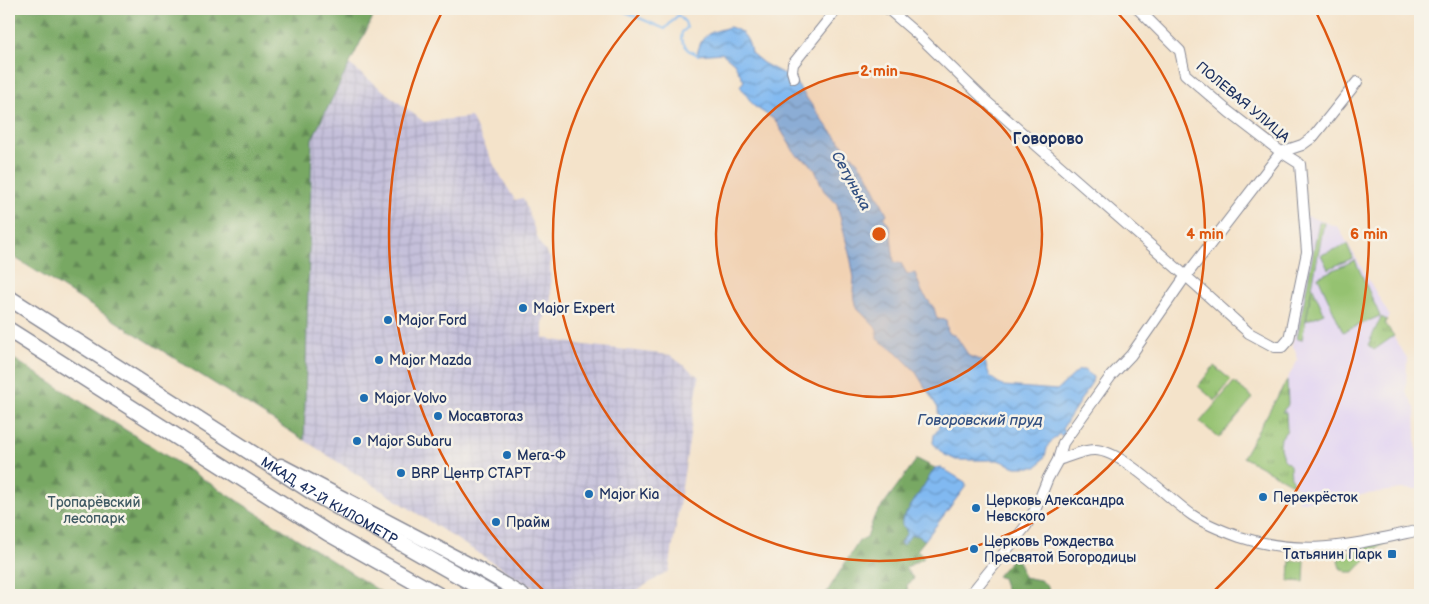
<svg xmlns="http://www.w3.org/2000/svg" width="1429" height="604" viewBox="0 0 1429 604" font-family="'Balsamiq Sans',sans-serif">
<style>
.built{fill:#e2d4f3}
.industrial{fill:url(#industrial-grid)}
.grass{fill:url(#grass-tufts);stroke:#587868}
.forest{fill:url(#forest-firs);stroke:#4a6c60}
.pitch{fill:#95c271;stroke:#587868}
.water{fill:url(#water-waves);stroke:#4e74a8}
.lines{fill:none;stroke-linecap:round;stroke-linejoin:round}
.stream{stroke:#81b9f1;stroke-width:2}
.minor-casing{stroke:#888994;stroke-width:12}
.major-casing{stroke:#888994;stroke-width:15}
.highway-casing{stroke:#888994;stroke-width:18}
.minor{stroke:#fff;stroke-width:10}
.major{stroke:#fff;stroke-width:12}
.highway{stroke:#fff;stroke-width:15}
.ring{fill:none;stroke:#de5710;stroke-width:2.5}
.poi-dot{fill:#1f6fb2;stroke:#f7f3e8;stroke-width:2}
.labels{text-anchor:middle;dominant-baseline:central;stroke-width:5;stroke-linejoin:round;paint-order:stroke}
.street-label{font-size:14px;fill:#1b2f5e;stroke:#f7f3e8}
.poi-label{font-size:14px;fill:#1b2f5e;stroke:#f7f3e8;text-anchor:start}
.park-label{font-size:14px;fill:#405b64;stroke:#f7f3e8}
.water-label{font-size:15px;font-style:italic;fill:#345283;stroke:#f7f3e8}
.quarter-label{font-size:16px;font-weight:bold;fill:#1b2f5e;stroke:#f7f3e8}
.centre{fill:#de5710;stroke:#f7f3e8;stroke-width:2.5}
.ring-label{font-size:15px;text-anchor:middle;font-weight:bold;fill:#de5710;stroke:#f7f3e8;stroke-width:5;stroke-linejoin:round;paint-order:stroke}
</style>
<defs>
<pattern id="industrial-grid" width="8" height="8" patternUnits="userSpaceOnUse" patternTransform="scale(1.25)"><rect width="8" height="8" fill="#c5c0da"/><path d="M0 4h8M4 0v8" fill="none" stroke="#a9a5be"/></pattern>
<pattern id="grass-tufts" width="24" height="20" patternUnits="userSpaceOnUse" patternTransform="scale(1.25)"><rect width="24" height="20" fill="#95c271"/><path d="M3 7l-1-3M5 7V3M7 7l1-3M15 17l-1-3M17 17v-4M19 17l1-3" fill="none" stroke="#799e60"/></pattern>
<pattern id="forest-firs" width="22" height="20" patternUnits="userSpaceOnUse" patternTransform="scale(1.25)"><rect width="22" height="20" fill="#78a863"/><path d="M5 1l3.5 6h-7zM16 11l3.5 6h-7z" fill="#628955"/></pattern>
<pattern id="water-waves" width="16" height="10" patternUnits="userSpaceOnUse" patternTransform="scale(1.25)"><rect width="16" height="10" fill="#81b9f1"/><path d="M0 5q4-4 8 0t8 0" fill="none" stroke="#6997c6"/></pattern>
</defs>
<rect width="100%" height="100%" fill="#f7f3e8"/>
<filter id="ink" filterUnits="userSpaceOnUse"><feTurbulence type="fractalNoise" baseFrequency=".02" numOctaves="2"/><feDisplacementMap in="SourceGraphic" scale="10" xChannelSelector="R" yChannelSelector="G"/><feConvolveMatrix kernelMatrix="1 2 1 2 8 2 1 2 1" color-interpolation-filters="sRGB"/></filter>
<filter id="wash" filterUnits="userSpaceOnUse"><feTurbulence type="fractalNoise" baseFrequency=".0096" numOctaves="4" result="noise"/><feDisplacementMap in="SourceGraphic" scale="20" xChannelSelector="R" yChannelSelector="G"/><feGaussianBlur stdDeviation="1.12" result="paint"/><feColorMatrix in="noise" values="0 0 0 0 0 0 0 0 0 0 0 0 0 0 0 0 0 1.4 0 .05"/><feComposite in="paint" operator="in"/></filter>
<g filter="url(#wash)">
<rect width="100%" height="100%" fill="#f4e3ca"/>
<!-- built -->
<polygon class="built" points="1307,216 1338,227 1389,315 1385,323 1407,358 1406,392 1415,407 1418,489 1401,489 1321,501 1297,501 1302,490 1243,457 1298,360 1295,349 1292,347 1308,252"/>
<!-- industrial -->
<polygon class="industrial" points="349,64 424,122 471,117 495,167 515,200 523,198 540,244 550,258 551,299 543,323 543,338 584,345 670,355 699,377 669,571 629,595 548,595 518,579 304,440 312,139"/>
<!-- grass -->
<g class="grass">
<polygon points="1312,286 1324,313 1306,321"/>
<polygon points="1381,317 1387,320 1385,323 1394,336 1374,350 1368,345"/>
<polygon points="1214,366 1231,380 1215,401 1198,386"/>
<polygon points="1287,380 1288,405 1282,412 1286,412 1287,430 1281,438 1280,448 1283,458 1290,465 1291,478 1294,485 1243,457"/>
<polygon points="1384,542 1384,544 1374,550 1354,572 1346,572 1340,568 1338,561 1343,554"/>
<polygon points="1290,561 1305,561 1304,582 1289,581"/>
</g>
<!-- forest -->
<g class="forest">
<polygon points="9,9 377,9 312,139 304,440 9,254"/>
<polygon points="9,356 386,595 9,595"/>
<polygon points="917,459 935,468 902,520 907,533 900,542 902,545 911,535 917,535 925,540 917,550 924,558 905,568 914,579 907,585 908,595 847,595 848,592 842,595 825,595 859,541 867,537 874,517"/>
<path d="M1013 558C1022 561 1020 570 1024 577L1040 580 1048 586 1049 595H1008L1002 578 997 576Z"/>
</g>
<!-- pitch -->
<g class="pitch">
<polygon points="1319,222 1324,223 1302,340 1297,339"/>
<polygon points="1347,244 1353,258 1328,269 1321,255"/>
<polygon points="1355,260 1380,316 1343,332 1318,277"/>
<polygon points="1234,382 1253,398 1219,438 1200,422"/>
</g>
<!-- water -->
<g class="water">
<path d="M730 27C744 31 749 39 751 53L763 63 793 79 826 125 866 172 887 214 884 218 890 227 894 262 901 263 907 274 915 273 922 292 934 308 937 319 946 320 948 333 956 336 969 356 985 362 990 377 1003 386 1057 390 1079 370H1084L1093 377 1092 382 1062 429 1065 431 1063 436 1059 434 1048 445 1045 456 1037 467H1016L998 460H956L943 454 933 443 934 435 939 428 938 408 915 371 895 351 877 339V329L857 308 853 291 854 278 851 261 837 204 824 191 815 170 809 162 796 155 775 120 754 106 740 86 744 81 734 63 722 53 697 55C702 32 709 33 730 27Z"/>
<polygon points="940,467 965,482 966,486 925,540 917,535 911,535 903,545 900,543 907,533 906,529 902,525 902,520 935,468"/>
</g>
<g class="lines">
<!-- stream -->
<polyline class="stream" points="609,9 623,11 665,29 678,15 685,22 687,28 682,32 681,39 688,50 698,55"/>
</g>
</g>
<g filter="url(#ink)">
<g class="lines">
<defs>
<g id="minor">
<polyline points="888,9 917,34 987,102 1196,285 1249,333 1275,347 1282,347 1289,339 1307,252 1300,164 1281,152 1229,112 1185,74 1180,51 1138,9"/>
<polyline points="794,78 792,71 793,64 837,9"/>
<path d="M1058 460C1069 457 1082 450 1094 450 1121 449 1169 499 1192 515 1207 525 1223 531 1240 537 1306 558 1356 544 1420 530"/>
<polyline points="970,595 1026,526 1036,508 1048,478 1058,460 1063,443 1111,376 1131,355 1185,277 1281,152 1302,145 1313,137 1357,82"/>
</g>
<polyline id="major" points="281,465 479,569 523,595"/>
<g id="highway">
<path id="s1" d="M9 298 322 498 493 595"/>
<polyline points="9,330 328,533 438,595"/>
</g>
</defs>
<!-- minor casing -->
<use href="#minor" class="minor-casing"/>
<!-- major casing -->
<use href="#major" class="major-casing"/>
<!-- highway casing -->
<use href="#highway" class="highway-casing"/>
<!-- minor -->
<use href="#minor" class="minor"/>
<!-- major -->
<use href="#major" class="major"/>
<!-- highway -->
<use href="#highway" class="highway"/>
</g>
</g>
<!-- distance rings -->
<circle cx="879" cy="234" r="163" fill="#de5710" fill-opacity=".12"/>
<g class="ring">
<circle cx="879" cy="234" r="163"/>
<path d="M1115 10A326 326 0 1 1 643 10"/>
<path d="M545 592A490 490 0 0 1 442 12M1316 12A490 490 0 0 1 1213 592"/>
</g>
<!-- markers -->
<g class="poi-dot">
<circle cx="523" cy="308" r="5"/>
<circle cx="388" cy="320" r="5"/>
<circle cx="379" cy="360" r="5"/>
<circle cx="364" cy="398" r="5"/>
<circle cx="438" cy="416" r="5"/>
<circle cx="357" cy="441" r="5"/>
<circle cx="507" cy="455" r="5"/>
<circle cx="401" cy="473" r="5"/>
<circle cx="589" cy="494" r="5"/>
<circle cx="1263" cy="497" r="5"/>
<circle cx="976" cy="508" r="5"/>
<circle cx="496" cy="522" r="5"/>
<circle cx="974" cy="549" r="5"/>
<rect x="1387" y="549" width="10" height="10" rx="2.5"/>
</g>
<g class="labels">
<!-- street labels -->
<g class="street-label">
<text transform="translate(1243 102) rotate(40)">ПОЛЕВАЯ УЛИЦА</text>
<text stroke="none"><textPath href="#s1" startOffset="379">МКАД, 47-Й КИЛОМЕТР</textPath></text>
</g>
<!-- poi labels -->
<g class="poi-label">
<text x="533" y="308">Major Expert</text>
<text x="398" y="320">Major Ford</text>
<text x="389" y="360">Major Mazda</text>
<text x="374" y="398">Major Volvo</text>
<text x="448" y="416">Мосавтогаз</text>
<text x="367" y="441">Major Subaru</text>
<text x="517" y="455">Мега-Ф</text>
<text x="411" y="473">BRP Центр СТАРТ</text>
<text x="599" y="494">Major Kia</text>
<text x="1273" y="497">Перекрёсток</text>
<text x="986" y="500">Церковь Александра<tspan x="986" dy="16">Невского</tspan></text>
<text x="506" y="522">Прайм</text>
<text x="984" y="541">Церковь Рождества<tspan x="984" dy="16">Пресвятой Богородицы</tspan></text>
<text x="1382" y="554" text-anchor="end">Татьянин Парк</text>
</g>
<!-- park labels -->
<g class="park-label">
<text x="94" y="502">Тропарёвский<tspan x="94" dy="16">лесопарк</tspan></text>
</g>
<!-- water labels -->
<g class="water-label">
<text transform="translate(851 181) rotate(61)">Сетунька</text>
<text x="980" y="420">Говоровский пруд</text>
</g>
<!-- quarter labels -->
<g class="quarter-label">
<text x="1048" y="139">Говорово</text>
</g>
</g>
<circle cx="879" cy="234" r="8" class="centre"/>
<g class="ring-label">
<text x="879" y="76">2 min</text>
<text x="1205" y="239">4 min</text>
<text x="1369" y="239">6 min</text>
</g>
<!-- margin -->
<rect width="1429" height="604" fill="none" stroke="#f7f3e8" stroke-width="30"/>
</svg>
